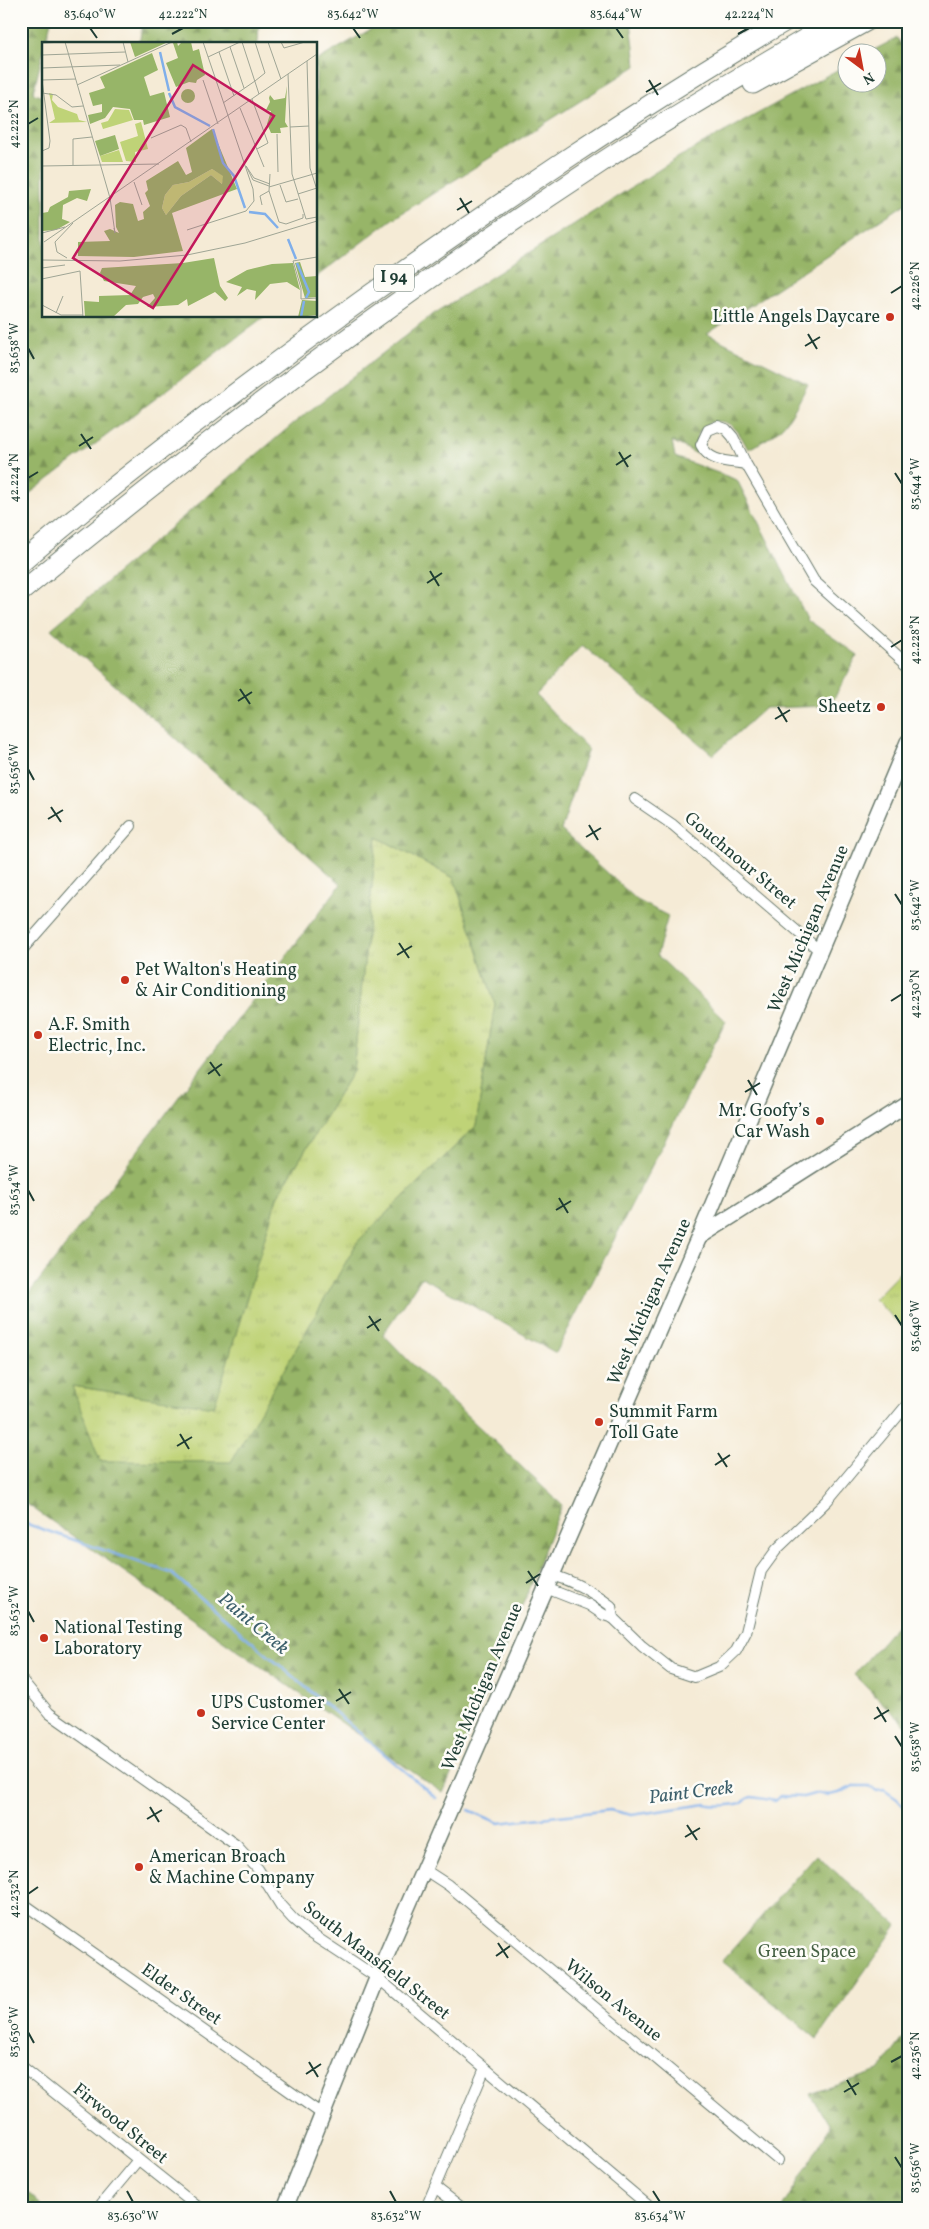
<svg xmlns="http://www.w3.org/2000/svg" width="929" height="2229" viewBox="0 0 929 2229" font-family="Vollkorn,serif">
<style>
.grass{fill:url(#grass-tufts);stroke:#6f8856}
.forest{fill:url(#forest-firs);stroke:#5b794e;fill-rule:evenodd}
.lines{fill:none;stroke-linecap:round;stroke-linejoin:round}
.stream{stroke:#80afea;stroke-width:2.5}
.minor-casing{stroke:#6a7a6d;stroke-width:12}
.secondary-casing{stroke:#6a7a6d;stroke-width:18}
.motorway-casing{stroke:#6a7a6d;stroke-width:21}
.minor{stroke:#fff;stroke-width:10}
.secondary{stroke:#fff;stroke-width:15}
.motorway{stroke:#fff;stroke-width:19}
.ticks{fill:none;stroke:#1f3d34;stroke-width:2}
.poi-dot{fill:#c8321e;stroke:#fdfcf7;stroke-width:2}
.labels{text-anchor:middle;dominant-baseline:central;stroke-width:5;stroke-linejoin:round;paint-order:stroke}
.shield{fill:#fdfcf7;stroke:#62766e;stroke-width:1}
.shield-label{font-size:16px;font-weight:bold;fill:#1f3d34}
.poi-label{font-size:18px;fill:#1f3d34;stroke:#fdfcf7;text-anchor:start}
.street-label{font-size:18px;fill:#1f3d34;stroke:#fdfcf7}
.park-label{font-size:18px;fill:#476245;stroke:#fdfcf7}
.water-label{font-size:19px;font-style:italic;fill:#3c5f6b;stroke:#fdfcf7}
.inset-river{fill:none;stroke:#80afea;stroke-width:2.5}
.inset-road{fill:none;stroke:#9fa595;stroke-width:1}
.view{fill:#c2185b;fill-opacity:0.15;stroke:#c2185b;stroke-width:2.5}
.inset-edge{fill:none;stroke:#1f3d34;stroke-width:2.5}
.neatline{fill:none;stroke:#1f3d34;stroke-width:2}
.ticks-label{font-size:12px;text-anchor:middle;fill:#1f3d34}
</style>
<defs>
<pattern id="grass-tufts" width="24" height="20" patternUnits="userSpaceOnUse" patternTransform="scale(1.25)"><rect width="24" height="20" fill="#bfd377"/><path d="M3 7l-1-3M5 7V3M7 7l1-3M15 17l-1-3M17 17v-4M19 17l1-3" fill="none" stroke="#a4b668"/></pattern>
<pattern id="forest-firs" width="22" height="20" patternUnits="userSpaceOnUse" patternTransform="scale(1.25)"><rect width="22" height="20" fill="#97b568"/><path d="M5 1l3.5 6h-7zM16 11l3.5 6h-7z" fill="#7b9456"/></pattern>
</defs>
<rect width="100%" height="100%" fill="#fdfcf7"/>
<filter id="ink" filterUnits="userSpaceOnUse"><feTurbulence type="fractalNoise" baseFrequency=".02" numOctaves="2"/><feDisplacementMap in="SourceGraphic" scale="10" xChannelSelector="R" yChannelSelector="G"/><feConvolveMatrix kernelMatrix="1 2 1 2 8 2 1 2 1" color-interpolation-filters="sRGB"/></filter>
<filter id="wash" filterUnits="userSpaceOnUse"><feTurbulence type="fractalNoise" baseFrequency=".0096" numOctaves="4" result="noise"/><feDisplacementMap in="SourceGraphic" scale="20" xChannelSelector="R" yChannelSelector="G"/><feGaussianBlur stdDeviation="1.12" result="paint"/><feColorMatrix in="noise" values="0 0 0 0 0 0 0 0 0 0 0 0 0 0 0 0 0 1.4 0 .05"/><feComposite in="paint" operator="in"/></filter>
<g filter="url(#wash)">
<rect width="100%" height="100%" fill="#f5ebd6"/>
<!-- grass -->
<g class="grass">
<polygon points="377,837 454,878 495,1004 476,1126 358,1241 231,1463 100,1461 71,1386 214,1406 277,1197 353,1071"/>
<polygon points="908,1264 908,1332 874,1299"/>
</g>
<!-- forest -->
<g class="forest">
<polygon points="21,21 51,21 33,93 44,98 44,316 265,316 21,500"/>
<polygon points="143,21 259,21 258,44 136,44 140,39"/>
<polygon points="385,21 631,21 636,66 391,220 316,277 316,61"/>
<path d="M897 38 908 54V202L707 334 808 384C789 420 786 431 748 449 744 442 739 431 732 426 712 412 690 432 697 454L672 441 675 457 737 480 808 620 858 655 830 706 765 708 713 755 582 645 536 695 588 749 561 830 637 900 668 916 657 955 726 1021 556 1353 422 1277 383 1334 408 1360 562 1505 504 1651 443 1793 21 1500V1304L341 884 51 629 294 423 429 317 679 157 846 65V82H876V52H870ZM377 837 454 878 495 1004 476 1126 358 1241 231 1462 100 1461 72 1386 214 1407 277 1197 353 1071Z"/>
<polygon points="908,1612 908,1728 854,1675"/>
<polygon points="816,1855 897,1925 817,2039 722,1961"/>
<polygon points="908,2032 908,2208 782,2208 830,2127 810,2094 879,2071"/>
<polygon points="21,2186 40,2204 40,2208 21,2208"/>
</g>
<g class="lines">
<!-- stream -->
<g class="stream">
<polyline points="21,1522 171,1573 436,1798"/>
<path d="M469 1810 499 1823 610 1810 632 1815 706 1804C713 1807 734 1805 741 1803 744 1801 748 1797 752 1797 754 1797 771 1800 775 1801L781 1796 803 1797 818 1793 829 1795 839 1793 854 1786H869L877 1791 884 1790 897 1799 908 1811"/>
</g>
</g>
</g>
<g filter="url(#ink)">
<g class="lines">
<defs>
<g id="minor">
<path d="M746 464C728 461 710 463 701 445L708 430 718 426 726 429 733 437 746 464 814 581 908 665"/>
<polyline points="635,799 673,825 820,951"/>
<polyline points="21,951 131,826"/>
<path d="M551 1575C574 1581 593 1592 611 1606L613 1618"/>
<polyline points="546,1588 589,1605 604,1615 613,1618 642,1646 671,1669 695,1677 719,1667 736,1651 746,1632 761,1571 777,1549 827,1501 906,1406"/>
<polyline points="21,1679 49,1713 236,1845 258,1869 281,1906 293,1919 308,1932 378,1978 651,2208"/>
<polyline points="425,1870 448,1885 778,2160"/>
<polyline points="21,1902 322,2114"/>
<polyline points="21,2066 199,2208"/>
<polyline points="435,2187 462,2208"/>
<polyline points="98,2208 138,2160"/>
<polyline points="426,2208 485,2068"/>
</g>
<g id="secondary">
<polyline points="699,1237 908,1104"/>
<polyline points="285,2208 386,1956 699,1237 908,742"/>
</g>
<g id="motorway">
<polyline points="753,84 867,21"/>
<path d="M21 563C131 469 248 382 365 298 502 201 641 106 786 21"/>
<path d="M21 592C206 439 399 295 599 164 676 113 756 68 835 21"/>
</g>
</defs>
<!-- minor casing -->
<use href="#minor" class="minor-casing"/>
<!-- secondary casing -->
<use href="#secondary" class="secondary-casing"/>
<!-- motorway casing -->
<use href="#motorway" class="motorway-casing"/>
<!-- minor -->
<use href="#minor" class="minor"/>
<!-- secondary -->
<use href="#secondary" class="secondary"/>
<!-- motorway -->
<use href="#motorway" class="motorway"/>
</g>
</g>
<!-- ticks -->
<path class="ticks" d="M90 28 97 38M353 28 360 38M616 28 623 38M172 34 183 28M738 34 749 28M649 80 658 95M646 92 661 83M28 124 38 118M460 198 469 213M457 210 472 201M891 293 902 286M808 334 817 349M805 346 820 337M28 348 34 359M81 434 91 449M79 446 93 437M619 452 628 467M616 465 631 455M895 473 902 484M28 478 38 472M430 571 439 586M427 583 442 573M891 647 902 640M240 689 250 704M238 701 252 692M778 707 787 722M775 719 790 710M28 769 34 780M51 807 61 822M48 819 63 810M589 825 598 840M586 837 601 828M895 894 902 905M399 943 409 958M397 955 412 946M891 1001 902 994M210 1062 220 1076M208 1074 222 1064M748 1080 757 1095M745 1092 760 1083M28 1190 34 1201M559 1198 568 1213M556 1210 571 1201M895 1315 902 1326M369 1316 379 1331M367 1328 381 1319M180 1434 189 1449M177 1446 192 1437M718 1453 727 1467M715 1465 730 1455M528 1571 538 1586M526 1583 540 1574M28 1611 34 1622M339 1689 349 1704M336 1701 351 1692M877 1707 886 1722M874 1719 889 1710M895 1736 902 1747M150 1807 159 1822M147 1819 162 1810M687 1825 697 1840M685 1837 700 1828M28 1894 38 1887M498 1943 508 1958M496 1956 510 1946M28 2032 34 2043M309 2062 318 2077M891 2062 902 2056M306 2074 321 2064M847 2080 856 2095M844 2092 859 2083M895 2157 902 2168M127 2191 133 2202M390 2191 396 2202M653 2191 660 2202"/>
<!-- markers -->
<g class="poi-dot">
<circle cx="890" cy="317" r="5"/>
<circle cx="881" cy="707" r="5"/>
<circle cx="125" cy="980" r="5"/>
<circle cx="38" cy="1035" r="5"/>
<circle cx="820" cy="1121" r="5"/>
<circle cx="599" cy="1422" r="5"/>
<circle cx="44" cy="1638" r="5"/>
<circle cx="201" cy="1713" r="5"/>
<circle cx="139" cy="1867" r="5"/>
</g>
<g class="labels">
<!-- shield labels -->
<rect class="shield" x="374" y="264.5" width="40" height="27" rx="4"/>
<g class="shield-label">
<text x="394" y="278">I 94</text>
</g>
<!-- poi labels -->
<g class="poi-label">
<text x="880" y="317" text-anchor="end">Little Angels Daycare</text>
<text x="871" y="707" text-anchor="end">Sheetz</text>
<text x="135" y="970">Pet Walton's Heating<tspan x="135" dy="21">&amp; Air Conditioning</tspan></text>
<text x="48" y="1025">A.F. Smith<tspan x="48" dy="21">Electric, Inc.</tspan></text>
<text x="810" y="1111" text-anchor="end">Mr. Goofy’s<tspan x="810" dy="21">Car Wash</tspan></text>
<text x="609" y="1412">Summit Farm<tspan x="609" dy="21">Toll Gate</tspan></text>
<text x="54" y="1628">National Testing<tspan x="54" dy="21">Laboratory</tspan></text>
<text x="211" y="1703">UPS Customer<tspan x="211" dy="21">Service Center</tspan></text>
<text x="149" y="1857">American Broach<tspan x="149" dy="21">&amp; Machine Company</tspan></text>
</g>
<!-- street labels -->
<g class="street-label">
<text transform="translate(740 861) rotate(40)">Gouchnour Street</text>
<text transform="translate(809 929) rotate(-67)">West Michigan Avenue</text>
<text transform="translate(650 1302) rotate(-66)">West Michigan Avenue</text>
<text transform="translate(483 1687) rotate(-67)">West Michigan Avenue</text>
<text transform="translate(376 1961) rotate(38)">South Mansfield Street</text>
<text transform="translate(181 1995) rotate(35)">Elder Street</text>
<text transform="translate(613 2001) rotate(39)">Wilson Avenue</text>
<text transform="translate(120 2124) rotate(39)">Firwood Street</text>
</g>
<!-- park labels -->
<g class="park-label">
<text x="807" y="1952">Green Space</text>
</g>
<!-- water labels -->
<g class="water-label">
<text transform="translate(253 1624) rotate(40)">Paint Creek</text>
<text transform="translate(691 1793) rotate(-7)">Paint Creek</text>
</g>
</g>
<!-- overview -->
<g transform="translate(42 42)">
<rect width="275" height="275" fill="#f5ebd6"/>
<path d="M73 67 87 68 91 78 61 87 59 81 66 79ZM99 80 106 107 93 110 94 120 84 119 78 100 96 94 93 82ZM77 108 81 120H60L58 114ZM170 127 182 134 180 142 169 133 139 154 124 173 120 166 123 153 131 143 147 140Z" fill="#bfd377"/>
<path d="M88 0 111 1 126 0 93 15ZM135 0 136 4 140 0H149L151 9 157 7 163 33 155 38 154 41 147 40 134 45 124 21 136 16 131 1ZM110 11 116 28 102 35 108 54 122 50 128 75 102 83 101 78H92L88 67 71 65 63 76 48 82 46 73 60 70V62L51 64 47 51 63 46 58 35ZM245 44 243 80 246 85 238 86 239 91H229L225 82 229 69 224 68 228 60 227 56 228 53 232 58 243 56ZM139 54a7 7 0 1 1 14 0a7 7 0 1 1-14 0ZM170 87 195 147 130 171 141 209 92 215 36 214V200L68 199 62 189 68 187 77 191 74 185 73 163 78 160 91 162 96 179 102 177 101 170 108 164 103 151 106 148 104 139 136 119 144 133 150 130 144 106ZM170 127 181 134 180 142 169 133 139 154 124 173 120 166 123 153 131 143 147 140ZM73 93 77 107 58 114 53 99ZM49 147 45 159 35 156 21 163 20 177 28 180 14 188 0 189V171L6 170 8 165 26 155 27 149ZM172 216 178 244 186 256 183 259 173 250 146 264 145 257 136 263 105 265 113 256 111 252 101 255 96 262 84 263 71 275H43L42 259 57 260V254L88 253 94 244 62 239 58 231 60 226 141 221ZM258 220 263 235 275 234V255L263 256 253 221ZM251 221 258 248 245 240 228 242 213 258 214 249 205 247 195 254 200 245 184 240 205 228 230 222ZM260 258 275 259V273L256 275Z" fill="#97b568" fill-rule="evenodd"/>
<path d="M7 51 11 52 10 58 16 65 35 72 37 78 45 80 7 81 13 77Z" fill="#bfd377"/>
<path class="inset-river" d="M118 10 127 49M127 51 133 65 168 84M171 87 181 121 192 134 203 166M207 170 223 172 236 186M246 197 254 217M255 221 267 250 264 256M259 275 262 259"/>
<path class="inset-road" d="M23 0 68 156M81 0 86 20M200 0 217 52M226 0 239 37M239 0 242 6 263 0M0 1 24 0M188 5 202 46M177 10 192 54M0 13 83 10M166 15 198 0M265 19 268 126 275 148M0 26 78 23M246 32 250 132 264 177 275 175M0 38 34 37M161 38 176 82M213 39 223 31 213 0M35 43 130 0M0 51 14 53 30 65 41 64M210 57 226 101 215 107M181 61 213 39M198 66 222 125M248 85 267 84M235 92 236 130M109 96 139 83 144 86 149 100M0 109 7 106 8 99 0 38M31 123V97L50 95M0 124 117 122M228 132 227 149 237 180 244 182 261 176V172M92 140 100 163M238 143 244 160 256 157M227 144 211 138 204 124 212 136 228 142M227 145 275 131M256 152 275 146M68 156 73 191 72 186M220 163 218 154 227 149M145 188 204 169 212 159 211 147 161 0M0 191 23 185M2 200 275 12M275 215 251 219 259 246V257L275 256M25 216 15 210 13 200 31 181M0 218 78 219 145 213 203 201 275 179M0 226 23 223M0 237 38 229 41 275M0 263 19 273H41M14 271 21 254"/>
<path class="view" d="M151 23 232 74 111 266 31 216Z"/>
<rect width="275" height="275" class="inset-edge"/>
</g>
<!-- margin -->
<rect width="929" height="2229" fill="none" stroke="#fdfcf7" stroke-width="55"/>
<!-- north arrow -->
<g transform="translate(862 68) rotate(148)"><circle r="24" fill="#fdfcf7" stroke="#a4b0a9"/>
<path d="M0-4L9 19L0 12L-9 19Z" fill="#c8321e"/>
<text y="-8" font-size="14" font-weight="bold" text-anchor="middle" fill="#1f3d34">N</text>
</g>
<rect x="28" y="28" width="874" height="2174" class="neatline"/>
<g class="ticks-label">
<text x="90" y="18">83.640°W</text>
<text x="183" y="18">42.222°N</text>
<text x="353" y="18">83.642°W</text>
<text x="616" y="18">83.644°W</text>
<text x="749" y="18">42.224°N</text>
<text transform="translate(14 124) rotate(-90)" y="4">42.222°N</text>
<text transform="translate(915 286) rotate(-90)" y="4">42.226°N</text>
<text transform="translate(14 348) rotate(-90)" y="4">83.638°W</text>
<text transform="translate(14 478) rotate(-90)" y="4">42.224°N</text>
<text transform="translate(915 484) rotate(-90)" y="4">83.644°W</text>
<text transform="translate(915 640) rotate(-90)" y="4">42.228°N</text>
<text transform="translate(14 769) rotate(-90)" y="4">83.636°W</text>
<text transform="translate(915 905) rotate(-90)" y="4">83.642°W</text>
<text transform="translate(915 994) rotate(-90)" y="4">42.230°N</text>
<text transform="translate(14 1190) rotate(-90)" y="4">83.634°W</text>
<text transform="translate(915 1326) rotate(-90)" y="4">83.640°W</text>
<text transform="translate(14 1611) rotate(-90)" y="4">83.632°W</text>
<text transform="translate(915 1747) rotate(-90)" y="4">83.638°W</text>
<text transform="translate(14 1894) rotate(-90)" y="4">42.232°N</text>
<text transform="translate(14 2032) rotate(-90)" y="4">83.630°W</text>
<text transform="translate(915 2056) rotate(-90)" y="4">42.236°N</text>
<text transform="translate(915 2168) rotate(-90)" y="4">83.636°W</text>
<text x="133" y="2220">83.630°W</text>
<text x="396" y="2220">83.632°W</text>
<text x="660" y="2220">83.634°W</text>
</g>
</svg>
